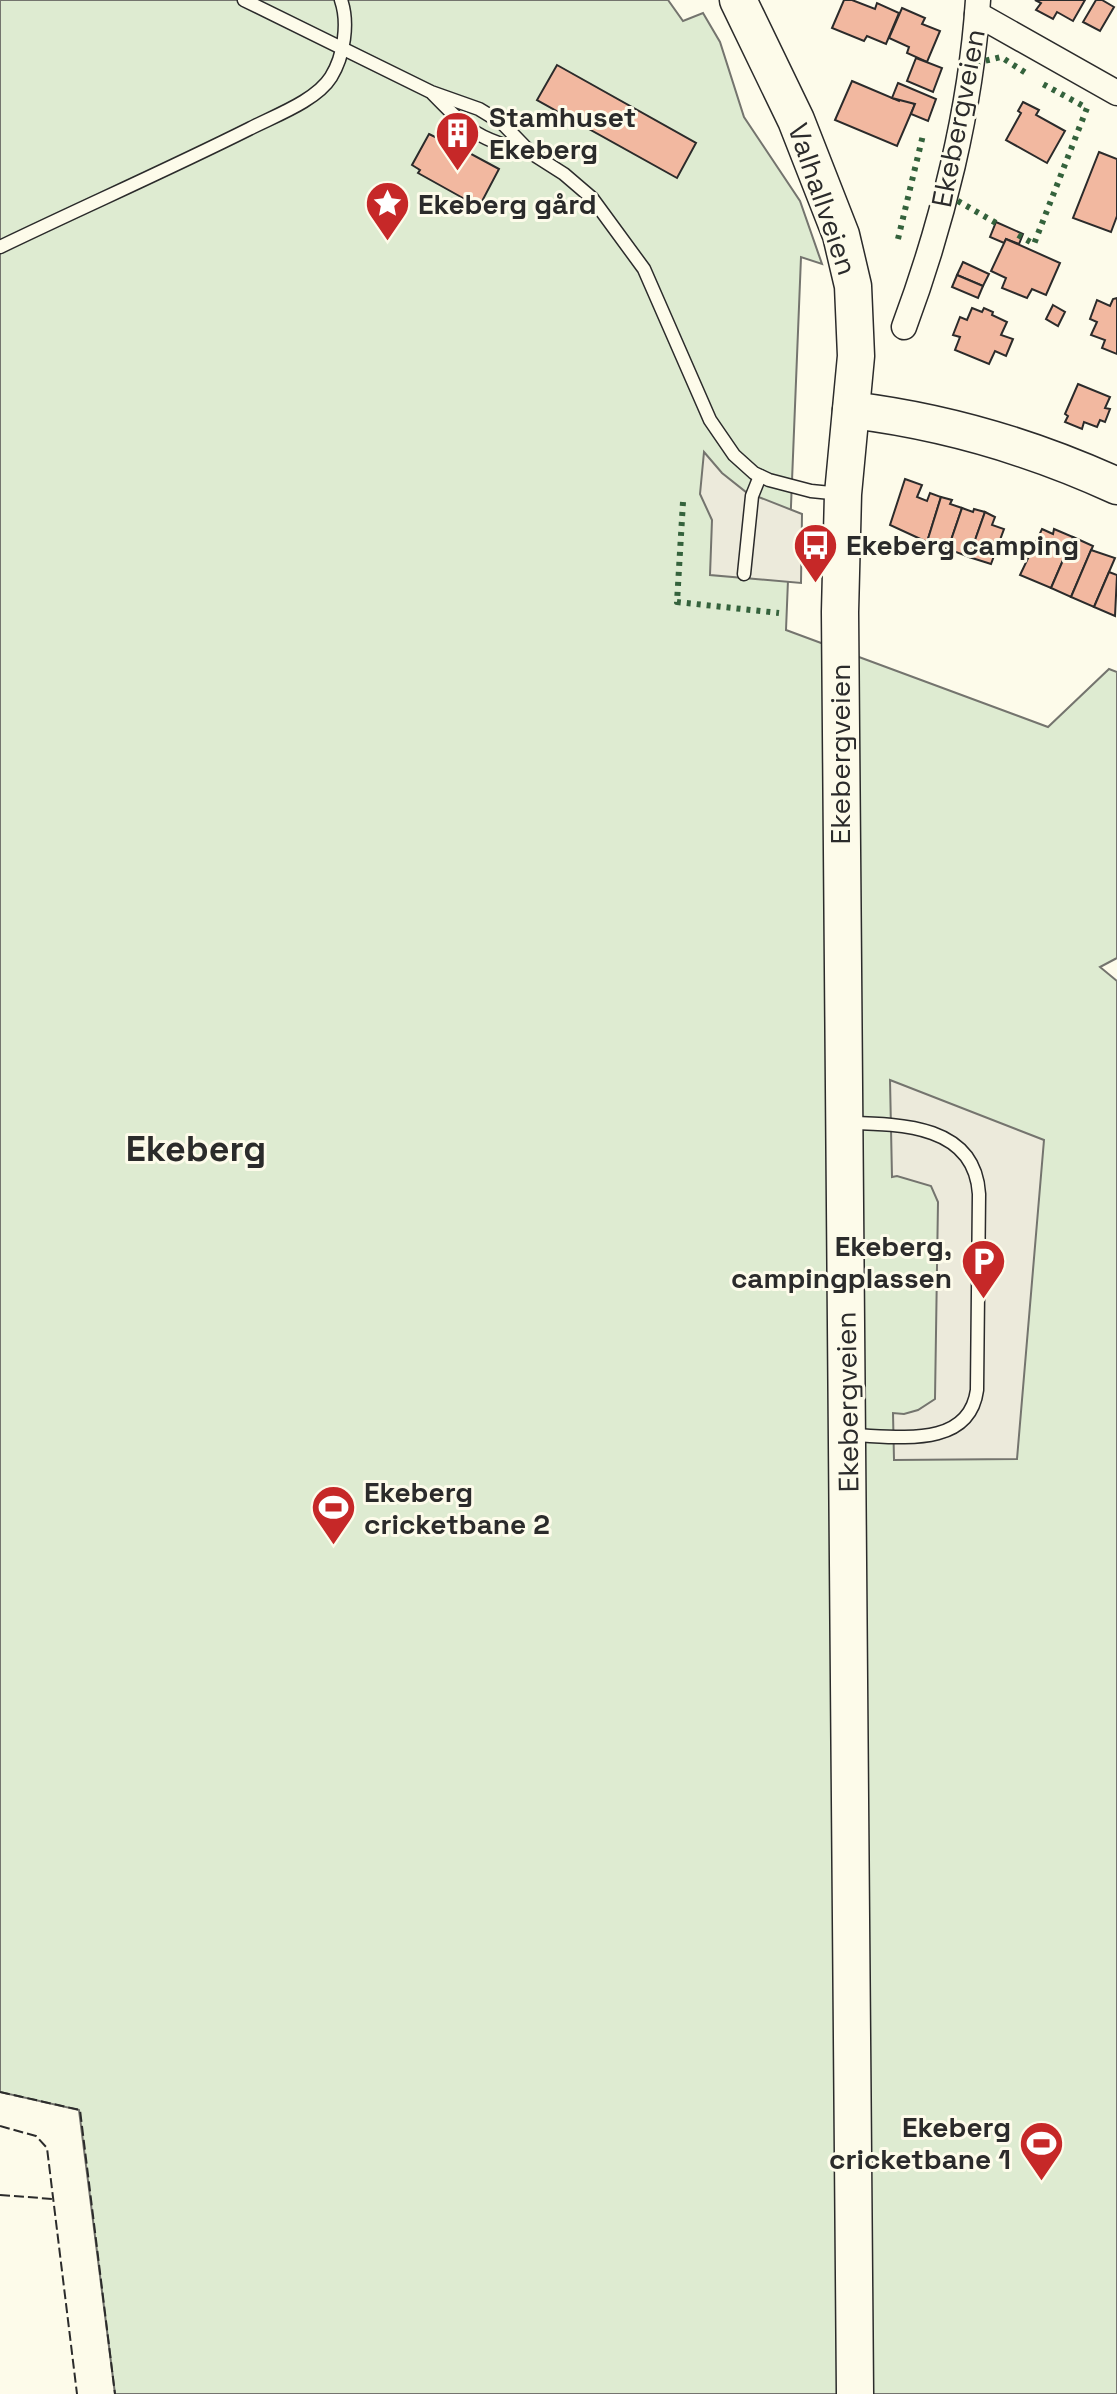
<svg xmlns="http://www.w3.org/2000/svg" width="1117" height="2394" viewBox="0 0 1117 2394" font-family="'Space Grotesk',sans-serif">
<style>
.green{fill:#deebd1;stroke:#74746e;stroke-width:2}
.parking{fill:#eceadb;stroke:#74746e;stroke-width:2}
.building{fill:#f2b8a0;stroke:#2b2b2b;stroke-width:2}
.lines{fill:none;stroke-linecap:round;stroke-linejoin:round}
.lane-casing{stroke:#2b2b2b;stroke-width:15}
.street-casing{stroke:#2b2b2b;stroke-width:27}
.secondary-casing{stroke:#2b2b2b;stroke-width:39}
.lane{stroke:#fdfbea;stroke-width:12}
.street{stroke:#fdfbea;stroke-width:24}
.secondary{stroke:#fdfbea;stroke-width:36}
.hedge{stroke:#34623c;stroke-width:6;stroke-dasharray:4 6;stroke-linecap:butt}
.fence{stroke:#2b2b2b;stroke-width:2;stroke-dasharray:10 4;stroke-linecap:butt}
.labels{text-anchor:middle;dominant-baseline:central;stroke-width:6;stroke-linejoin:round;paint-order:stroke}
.poi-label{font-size:28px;font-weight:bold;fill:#2b2b2b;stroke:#fdfbea;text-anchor:start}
.street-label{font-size:28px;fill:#2b2b2b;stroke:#fdfbea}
.district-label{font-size:36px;font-weight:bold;fill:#2b2b2b;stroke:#fdfbea}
</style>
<rect width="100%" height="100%" fill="#fdfbea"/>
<!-- green -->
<polygon class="green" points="0,0 668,0 683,21 703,13 720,42 744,117 800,201 822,264 801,257 786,630 1048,727 1109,669 1117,672 1117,958 1100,967 1117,981 1117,2394 115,2394 79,2110 0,2092"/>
<!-- parking -->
<g class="parking">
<polygon points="704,452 722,473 746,492 802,514 801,583 710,575 712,520 700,494"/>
<polygon points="890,1080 1044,1140 1017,1459 894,1460 893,1413 904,1414 918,1410 935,1399 938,1202 931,1186 897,1176 892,1177"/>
</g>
<!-- building -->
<g class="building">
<polygon points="844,0 852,0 875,9 877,3 899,13 886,44 867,36 864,41 832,28"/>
<polygon points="1035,0 1085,0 1073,21 1057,12 1053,19 1036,10 1041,3"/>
<polygon points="1096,0 1102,0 1114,7 1100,31 1083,22"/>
<polygon points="902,8 925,18 922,24 940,31 927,62 907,53 909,47 889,38"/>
<polygon points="916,58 942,68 933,92 907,81"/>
<polygon points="557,65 696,143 677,178 537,100"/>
<polygon points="852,81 899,101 900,98 915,104 897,146 835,120"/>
<polygon points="898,83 936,99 928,121 911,114 915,104 892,98"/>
<polygon points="1023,102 1039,110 1036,115 1065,131 1047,163 1006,140 1021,113 1018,111"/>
<polygon points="429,134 437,138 438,136 499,169 479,207 418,173 420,170 412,165"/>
<polygon points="1099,152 1117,159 1117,216 1111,232 1073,218"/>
<polygon points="996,222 1023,234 1019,244 1006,239 1004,243 990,237"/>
<polygon points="1006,239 1060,263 1046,295 1032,289 1027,298 1002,288 1006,278 991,271"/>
<polygon points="963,262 989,274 983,286 957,275"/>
<polygon points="957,275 983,286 978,298 952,287"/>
<polygon points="1117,298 1117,354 1102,348 1105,340 1091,335 1097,322 1090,319 1097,300 1110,306 1113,299"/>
<polygon points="1053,305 1065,312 1058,326 1046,319"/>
<polygon points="972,308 982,312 984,308 993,312 992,315 1007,322 1001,335 1013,339 1006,356 995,351 989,364 955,350 960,337 953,335 960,317 967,320"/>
<polygon points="1078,384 1110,397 1105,408 1110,409 1105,422 1100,420 1097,427 1084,422 1082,429 1065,422 1068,416 1065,414"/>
<polygon points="905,479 922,485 917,497 927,501 930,493 941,497 927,542 890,525"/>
<polygon points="941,497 952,500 950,504 962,508 948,549 927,542"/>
<polygon points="962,508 973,512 974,509 985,512 969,557 948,549"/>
<polygon points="985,512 995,517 992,525 1004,529 991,564 969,557"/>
<polygon points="1042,529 1053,534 1054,529 1073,537 1051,588 1020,575"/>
<polygon points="1073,537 1093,546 1071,597 1051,588"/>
<polygon points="1091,550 1115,558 1094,607 1071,597"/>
<polygon points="1109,572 1117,575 1115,616 1094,607"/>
</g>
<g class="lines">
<defs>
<g id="lane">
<polyline points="244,0 431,92 479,109 502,123 531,153 564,174 592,198 644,269 710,420 734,455 754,473 769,480 811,491 841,494"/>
<path d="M433 94C471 133 478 139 531 153"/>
<path d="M0 247C83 207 167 170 249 129 274 116 316 101 331 77 344 56 349 23 341 0"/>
<polyline points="744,574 752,496 760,476"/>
<path d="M846 1123C899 1124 975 1124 979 1194L977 1390C969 1450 895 1436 850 1435"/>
</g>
<g id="street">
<polyline points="977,14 1117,93"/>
<path d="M904 327C942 225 971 109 978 0"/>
</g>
<g id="secondary">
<polyline points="738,0 796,120 841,235 853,286 856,356 843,494 840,612 855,2394"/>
<path d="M851 410C942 421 1034 448 1117 486"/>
</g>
</defs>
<!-- lane casing -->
<use href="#lane" class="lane-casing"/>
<!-- street casing -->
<use href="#street" class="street-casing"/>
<!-- secondary casing -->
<use href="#secondary" class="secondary-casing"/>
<!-- lane -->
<use href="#lane" class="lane"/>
<!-- street -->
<use href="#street" class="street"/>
<!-- secondary -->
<use href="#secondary" class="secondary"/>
<!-- hedge -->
<g class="hedge">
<polyline points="976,63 1001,57 1029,75"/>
<polyline points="949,196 998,224"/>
<polyline points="1018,235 1034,244 1087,108 1041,83"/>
<polyline points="898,239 923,135"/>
<polyline points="683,502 677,602 779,613"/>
</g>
<!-- fence -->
<g class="fence">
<polyline points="0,2092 80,2110 115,2394"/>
<polyline points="0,2126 36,2136 47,2148 77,2394"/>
<polyline points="0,2195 53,2199"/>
</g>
</g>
<!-- icons -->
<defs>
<symbol id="building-pin" viewBox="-11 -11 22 30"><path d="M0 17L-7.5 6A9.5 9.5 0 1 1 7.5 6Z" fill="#c62828" stroke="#fdfbea"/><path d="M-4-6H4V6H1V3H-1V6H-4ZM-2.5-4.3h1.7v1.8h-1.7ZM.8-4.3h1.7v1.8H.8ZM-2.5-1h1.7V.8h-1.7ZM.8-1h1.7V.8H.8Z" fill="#fff"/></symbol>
<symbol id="sight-pin" viewBox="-11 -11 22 30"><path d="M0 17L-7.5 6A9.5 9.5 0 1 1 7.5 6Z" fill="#c62828" stroke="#fdfbea"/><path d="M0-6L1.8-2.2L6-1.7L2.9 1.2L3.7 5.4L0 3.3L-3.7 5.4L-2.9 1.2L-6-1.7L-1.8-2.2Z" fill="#fff"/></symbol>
<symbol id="bus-pin" viewBox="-11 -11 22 30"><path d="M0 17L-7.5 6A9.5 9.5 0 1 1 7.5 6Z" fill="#c62828" stroke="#fdfbea"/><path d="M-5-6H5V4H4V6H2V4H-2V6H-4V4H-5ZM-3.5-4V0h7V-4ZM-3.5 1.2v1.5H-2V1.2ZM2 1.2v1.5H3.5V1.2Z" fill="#fff"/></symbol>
<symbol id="parking-pin" viewBox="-11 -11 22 30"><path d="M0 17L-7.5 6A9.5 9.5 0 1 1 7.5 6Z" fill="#c62828" stroke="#fdfbea"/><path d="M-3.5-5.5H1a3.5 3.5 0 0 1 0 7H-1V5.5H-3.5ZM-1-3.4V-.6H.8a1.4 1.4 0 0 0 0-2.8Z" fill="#fff"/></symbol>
<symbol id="stadium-pin" viewBox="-11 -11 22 30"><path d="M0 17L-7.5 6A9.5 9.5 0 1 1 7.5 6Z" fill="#c62828" stroke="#fdfbea"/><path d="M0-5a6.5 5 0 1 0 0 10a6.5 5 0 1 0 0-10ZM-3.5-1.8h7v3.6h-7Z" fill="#fff"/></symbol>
</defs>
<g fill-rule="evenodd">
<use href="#building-pin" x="432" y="108" width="51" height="69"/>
<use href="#sight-pin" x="362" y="178" width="51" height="69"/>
<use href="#bus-pin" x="790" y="520" width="51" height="69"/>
<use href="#parking-pin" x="958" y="1236" width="51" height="69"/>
<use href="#stadium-pin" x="308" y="1482" width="51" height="69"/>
<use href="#stadium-pin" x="1016" y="2118" width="51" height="69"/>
</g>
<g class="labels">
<!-- poi labels -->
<g class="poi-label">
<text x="489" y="117">Stamhuset<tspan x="489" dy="32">Ekeberg</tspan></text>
<text x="418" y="204">Ekeberg gård</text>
<text x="846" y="545">Ekeberg camping</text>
<text x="952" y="1246" text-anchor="end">Ekeberg,<tspan x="952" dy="32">campingplassen</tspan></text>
<text x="364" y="1492">Ekeberg<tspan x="364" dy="32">cricketbane 2</tspan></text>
<text x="1011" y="2127" text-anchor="end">Ekeberg<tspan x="1011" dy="32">cricketbane 1</tspan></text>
</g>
<!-- street labels -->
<g class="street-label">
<text transform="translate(958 118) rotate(-79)">Ekebergveien</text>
<text transform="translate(823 199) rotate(71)">Valhallveien</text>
<text transform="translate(840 754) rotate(-90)">Ekebergveien</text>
<text transform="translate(847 1402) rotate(-91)">Ekebergveien</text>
</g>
<!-- district labels -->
<g class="district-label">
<text x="196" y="1149">Ekeberg</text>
</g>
</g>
</svg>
